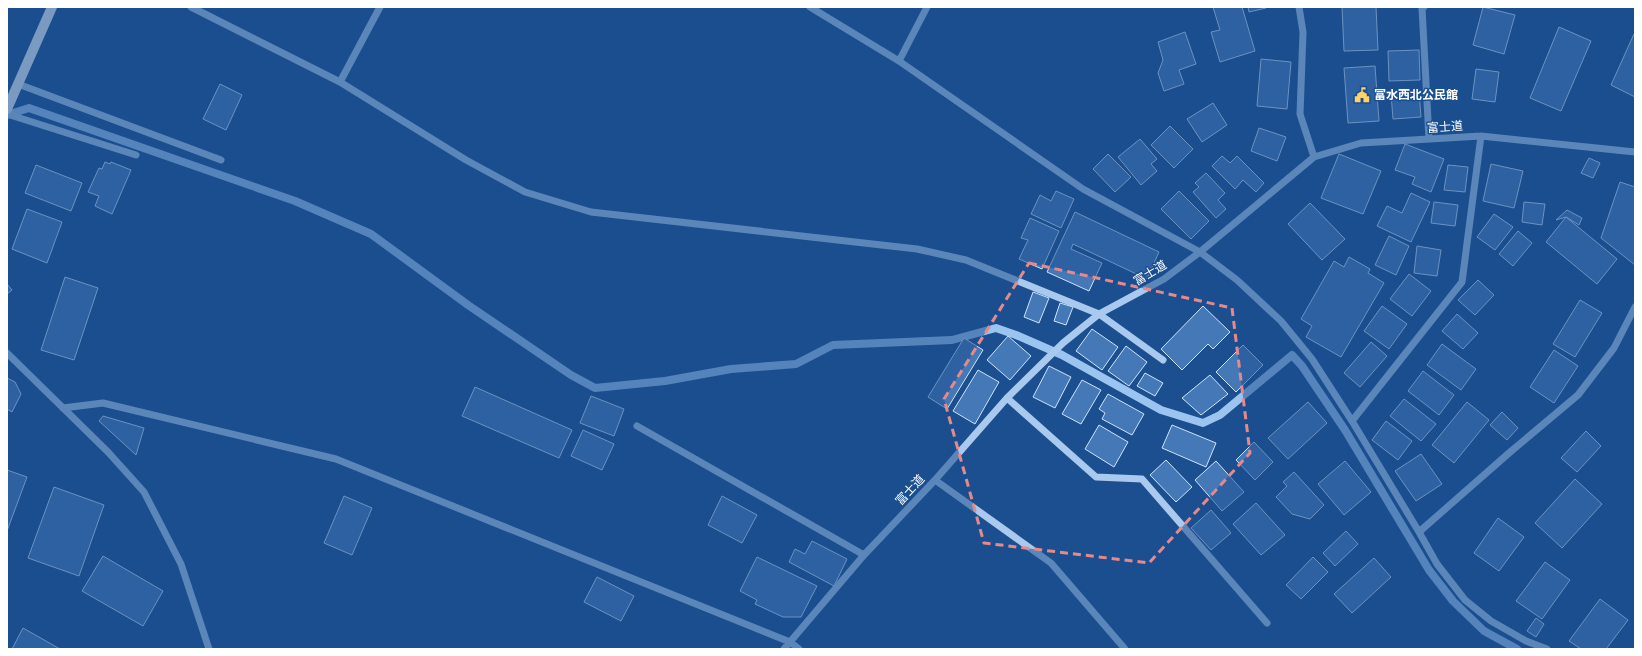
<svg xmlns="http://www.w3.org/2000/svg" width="1642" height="656" viewBox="0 0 1642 656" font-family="'Varela Round','Noto Sans JP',sans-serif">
<rect width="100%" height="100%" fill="#1b4f8f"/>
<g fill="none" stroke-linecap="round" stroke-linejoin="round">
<!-- stream -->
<path stroke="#9cc4f0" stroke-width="8" d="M7,115L29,108L295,201L371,234L468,305L571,375L595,388L665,381L731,369L796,364L833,345L952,340L996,328L1016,335L1062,355L1161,410L1203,423L1220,415L1292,355L1302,366L1345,430L1429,570L1453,601L1484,631L1517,649"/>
</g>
<!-- building -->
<path fill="#4478b7" stroke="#cfe3fa" d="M1213,7H1242L1255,51L1220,62L1211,32L1220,30Z
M1248,7H1266V8L1249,12Z
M1342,7H1376L1378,50L1344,51Z
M1483,7L1515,15L1504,54L1473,45Z
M1559,27L1591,41L1561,111L1530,98Z
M1185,32L1196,64L1179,70L1184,84L1164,91L1158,73L1163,60L1158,42Z
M1634,34H1635V97L1611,85Z
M1419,50L1420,80L1389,81L1388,51Z
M1261,59L1291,62L1287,109L1257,106Z
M1375,66L1379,121L1348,123L1344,68Z
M1476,69L1499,72L1495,102L1472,99Z
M220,84L242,95L226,130L203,119Z
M1419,92L1421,117L1393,119L1391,94Z
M1213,103L1227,125L1202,142L1187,119Z
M1170,126L1193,149L1174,168L1151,145Z
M1259,128L1286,137L1277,161L1251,151Z
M1140,139L1157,159L1151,164L1157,171L1141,185L1118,157Z
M1405,144L1444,159L1431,192L1412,184L1415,177L1395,170Z
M1108,154L1131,177L1115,192L1093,169Z
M1339,154L1381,171L1363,214L1321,198Z
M1222,156L1230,163L1237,156L1264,183L1256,192L1243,180L1235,189L1212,166Z
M1589,158L1600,163L1593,178L1581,173Z
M105,162L110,164L111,162L131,170L112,214L95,206L99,196L88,192L99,168L102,169Z
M1491,164L1523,171L1514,208L1483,201Z
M36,165L82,183L71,211L25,193Z
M1448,165L1468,167L1465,192L1444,190Z
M1206,173L1225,193L1218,200L1226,209L1216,218L1193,192L1199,187L1195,183Z
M1620,182L1635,187V265L1601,238Z
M1056,191L1074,199L1061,228L1031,214L1040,195L1051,201Z
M1179,191L1209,221L1191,239L1161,209Z
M1411,193L1430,202L1411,242L1377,226L1387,206L1402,213Z
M1434,202L1458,205L1455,226L1431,223Z
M1524,202L1545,204L1542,225L1522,222Z
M1310,203L1345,239L1322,260L1288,224Z
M27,209L62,222L47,263L12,249Z
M1567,210L1582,218L1579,225L1566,217L1556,220Z
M1075,212L1159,252L1147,279L1073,244L1071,249L1102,263L1089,291L1047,272Z
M1494,214L1513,227L1495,250L1477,237Z
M1566,217L1617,259L1597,284L1546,242Z
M1030,218L1059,231L1042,269L1019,259L1028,240L1021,238Z
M1518,231L1532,243L1513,266L1499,254Z
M1389,236L1409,246L1396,275L1375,265Z
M1417,246L1441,250L1437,276L1414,273Z
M1349,257L1370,269L1368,273L1384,283L1341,357L1306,337L1312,326L1301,319L1334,261L1344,267Z
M1409,274L1431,291L1412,316L1390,299Z
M65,277L98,288L74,360L41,350Z
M1478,280L1494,295L1475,315L1458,300Z
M7,284L12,290L7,294Z
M1033,292L1049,298L1039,323L1024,317Z
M1580,300L1602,313L1575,357L1553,344Z
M1060,303L1073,307L1066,325L1054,321Z
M1203,306L1230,332L1213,349L1208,344L1182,370L1161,349Z
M1382,306L1407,324L1389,349L1364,331Z
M1457,314L1478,333L1463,349L1442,331Z
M1092,329L1118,347L1102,370L1076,351Z
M1008,336L1031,356L1010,380L987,360Z
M964,338L983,350L947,409L928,397Z
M1371,342L1387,356L1360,387L1344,373Z
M1442,344L1476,369L1461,390L1427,365Z
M1243,345L1263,365L1236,392L1216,372Z
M1126,346L1147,362L1129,386L1108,371Z
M1554,350L1578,366L1554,403L1530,387Z
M1049,366L1071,377L1055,408L1033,397Z
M978,370L999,382L975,424L953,411Z
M1423,371L1454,395L1439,415L1408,391Z
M1145,373L1163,383L1155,396L1137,386Z
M1210,375L1228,394L1201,415L1182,398Z
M7,378L15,382L21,394L12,412L7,409Z
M1082,380L1101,390L1081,424L1062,414Z
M475,387L572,430L559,458L462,416Z
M1108,394L1144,414L1132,435L1102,419L1105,413L1099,409Z
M591,396L624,409L614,436L580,423Z
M1404,399L1436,424L1421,441L1390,416Z
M1308,402L1327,423L1288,459L1268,438Z
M1467,402L1489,420L1454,463L1432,445Z
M1502,412L1518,428L1507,440L1490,425Z
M103,416L144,428L136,455L99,421Z
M1386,421L1412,441L1398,460L1372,440Z
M1099,425L1128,442L1114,467L1085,449Z
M1172,425L1216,443L1206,467L1162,448Z
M583,430L614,444L602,470L571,456Z
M1586,431L1601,446L1577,472L1561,458Z
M1254,442L1273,462L1255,480L1236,460Z
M1421,454L1442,484L1416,501L1395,471Z
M1166,460L1192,487L1176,502L1150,475Z
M1216,461L1244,492L1222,511L1195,480Z
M1345,461L1371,492L1344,515L1318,484Z
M7,470L27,477L7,531Z
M1294,472L1324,505L1310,519L1292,514L1276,497L1287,486L1283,482Z
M1575,479L1602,504L1562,548L1535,523Z
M54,487L104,505L79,576L28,558Z
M344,496L372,508L352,555L324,543Z
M722,496L757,515L742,543L708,525Z
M1256,503L1285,535L1261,555L1233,524Z
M1211,510L1231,533L1211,550L1191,528Z
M1498,518L1524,537L1499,571L1474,553Z
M1346,531L1358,544L1335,566L1323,553Z
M812,541L847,559L834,586L789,562L795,549L805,554Z
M103,556L163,591L143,626L82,591Z
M757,557L817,586L801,617H783L755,604L757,600L740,591Z
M1313,557L1328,572L1301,599L1286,585Z
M1374,558L1391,577L1352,613L1334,594Z
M1545,562L1570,580L1542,619L1516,601Z
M597,577L634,596L621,621L584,602Z
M1600,599L1628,620L1606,649H1581L1569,641Z
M1536,618L1544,624L1536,637L1527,631Z
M23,628L60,649H12Z"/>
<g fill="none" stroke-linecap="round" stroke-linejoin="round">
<!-- minor -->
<path stroke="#a9c9ee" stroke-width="7" d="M191,7L340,82L466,160L525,192L591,212L917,249L966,260L1099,314L1163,360
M810,7L899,61L1083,189L1200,252L1237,280L1281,321L1312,359L1352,421L1419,532L1437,564L1465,600L1491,621L1526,641L1547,649
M1299,7L1303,32L1300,114L1314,157
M1424,7L1422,8L1429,139
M899,61L927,7
M340,82L380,7
M18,84L221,160
M7,114L136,155
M7,353L108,452L144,492L181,564L209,649
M1007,398L1096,477L1142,479L1267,623
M63,408L103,403L336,459L790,642L799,649
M1352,421L1462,282L1481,136
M637,426L864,555
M935,480L1051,563L1125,649
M1419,532L1509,453L1578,395L1614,348L1635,307
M784,649L864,555L935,480L1007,398L1063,343L1099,314L1164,279L1200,252L1314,157L1361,143L1481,136L1635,152"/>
<!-- major -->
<path stroke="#f0f6ff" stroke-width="10" d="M7,109L52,7"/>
</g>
<!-- marked area -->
<path d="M0 0H1642V656H0ZM1029,263L1232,308L1250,453L1149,563L984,543L944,399Z" fill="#1b4f8f" fill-opacity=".55" fill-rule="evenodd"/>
<path fill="none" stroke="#e88989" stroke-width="3" stroke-dasharray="8 5" stroke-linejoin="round" d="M1029,263L1232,308L1250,453L1149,563L984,543L944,399Z"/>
<!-- icons -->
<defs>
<g id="civic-bare" transform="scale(1.2)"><path d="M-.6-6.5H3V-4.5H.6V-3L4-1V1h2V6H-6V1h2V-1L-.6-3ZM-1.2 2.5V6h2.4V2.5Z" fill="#ffd166" stroke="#1b4f8f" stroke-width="2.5" paint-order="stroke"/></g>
</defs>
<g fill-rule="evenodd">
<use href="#civic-bare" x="1362" y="95"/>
</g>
<g text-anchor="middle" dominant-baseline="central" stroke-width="3" stroke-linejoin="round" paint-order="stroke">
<!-- poi labels -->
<g font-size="12" font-weight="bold" fill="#fff" stroke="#1b4f8f" text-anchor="start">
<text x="1374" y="95">富水西北公民館</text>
</g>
<!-- street labels -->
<g font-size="12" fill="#fff" stroke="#1b4f8f">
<text transform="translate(1445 127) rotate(-4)">富士道</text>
<text transform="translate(1150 273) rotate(-31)">富士道</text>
<text transform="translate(910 490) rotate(-47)">富士道</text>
</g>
</g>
<!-- border -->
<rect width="1642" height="656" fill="none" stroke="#ffffff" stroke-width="16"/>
</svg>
